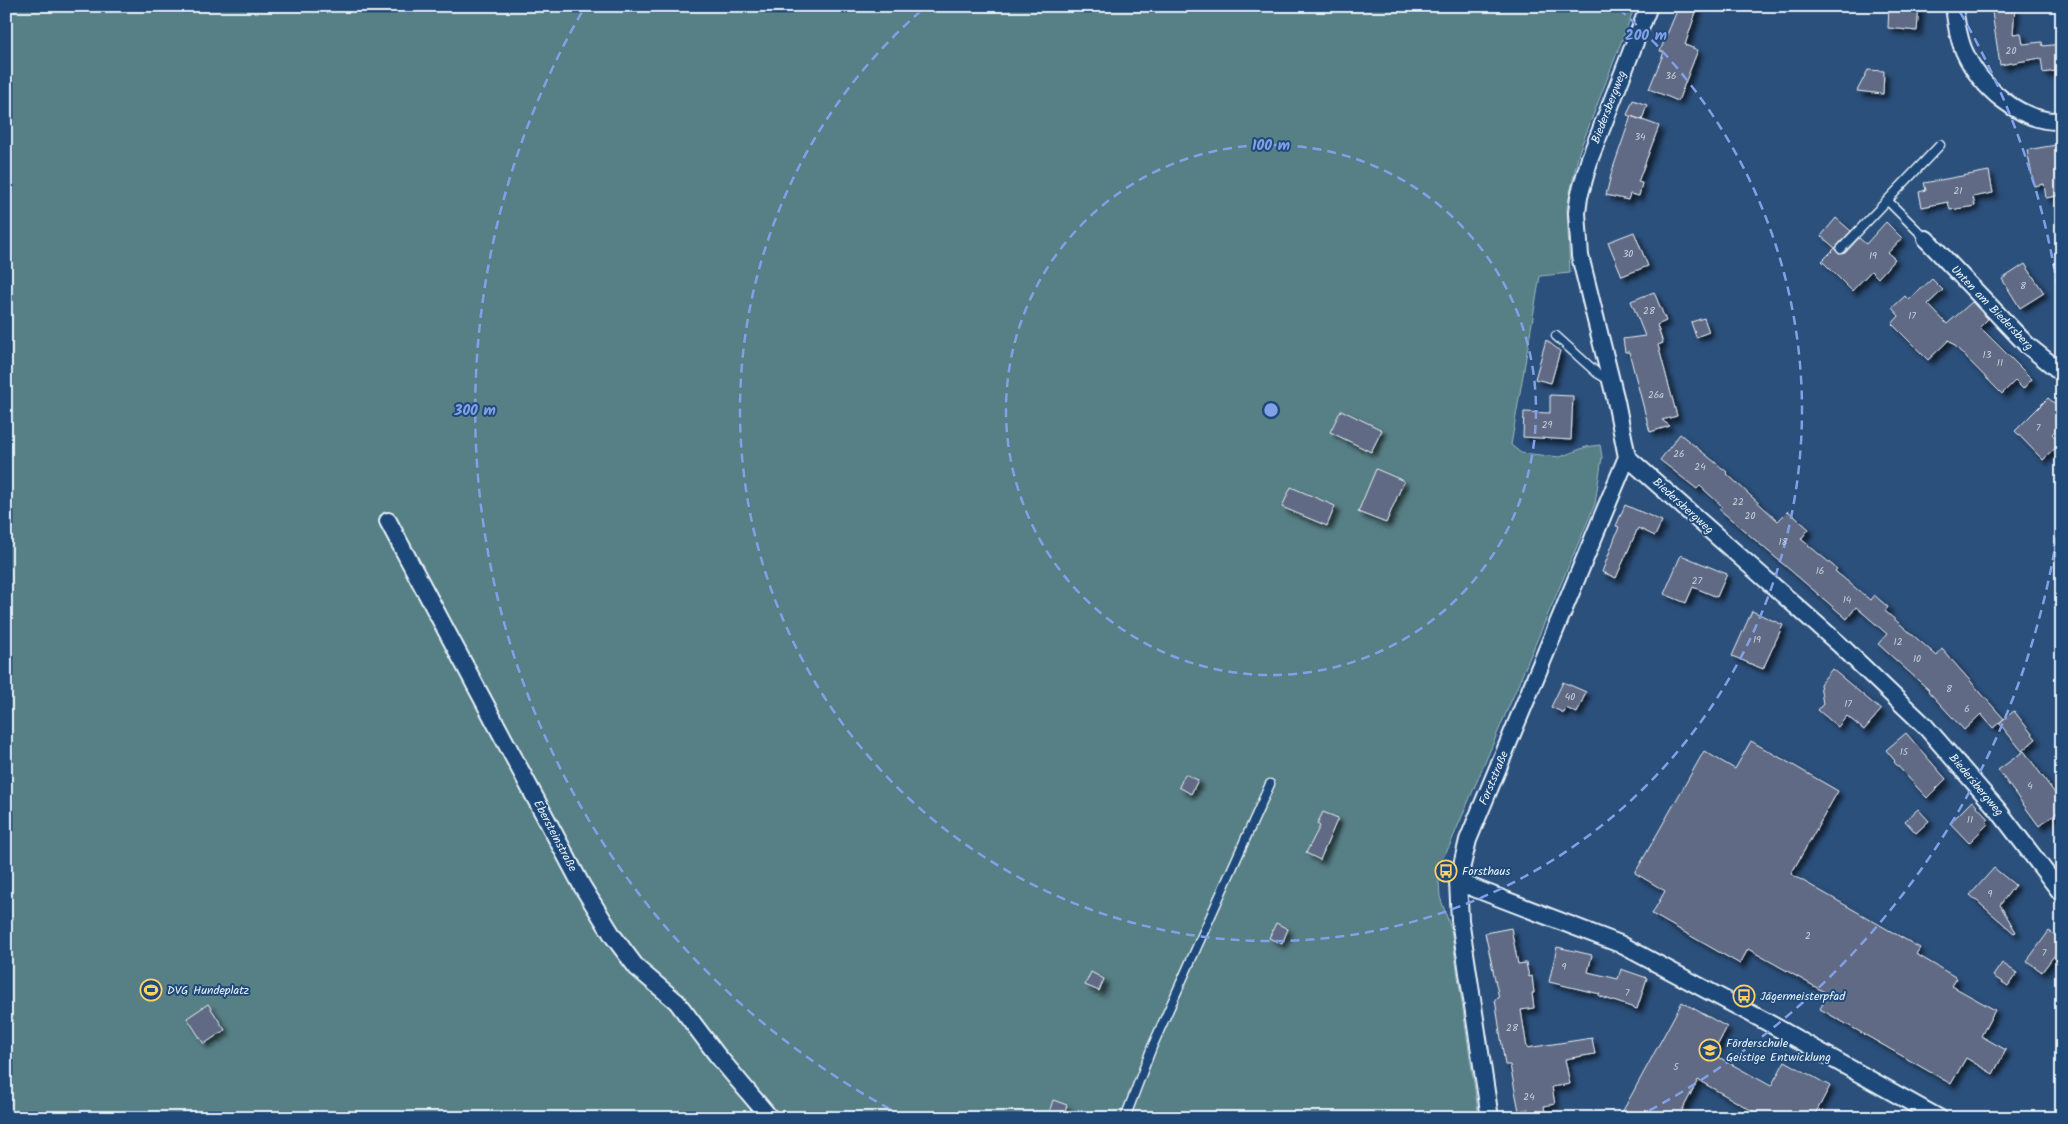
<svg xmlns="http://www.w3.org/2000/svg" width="2068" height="1124" viewBox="0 0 2068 1124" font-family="Kalam,sans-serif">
<defs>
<filter id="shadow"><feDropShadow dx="4.5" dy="4.5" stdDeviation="2.5" flood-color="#0009"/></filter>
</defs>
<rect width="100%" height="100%" fill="#2c507c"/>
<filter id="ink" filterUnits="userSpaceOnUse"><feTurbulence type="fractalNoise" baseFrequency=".02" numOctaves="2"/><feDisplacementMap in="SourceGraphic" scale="10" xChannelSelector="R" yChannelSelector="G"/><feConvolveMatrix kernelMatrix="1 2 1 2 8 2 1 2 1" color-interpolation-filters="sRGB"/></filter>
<g filter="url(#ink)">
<!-- green -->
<path fill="#578086" stroke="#a0b8bf" d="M6,6H1635L1579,152L1567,208L1570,273L1540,276L1511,445L1521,453L1560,457L1586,447L1600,445L1602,457L1595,504L1449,847L1438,866L1440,897L1451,929L1479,1118H6Z"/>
<!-- building -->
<path fill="#616a84" stroke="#e8f1f8" filter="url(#shadow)" d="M1679,6H1698L1685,45L1698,50L1678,101L1649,89L1664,52L1660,51Z
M1889,6H1919L1917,31L1888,28Z
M1991,6H2015L2013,34L2021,33L2023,44L2042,42L2043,46L2062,44V70L2043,73L2041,58L2000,65Z
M1868,70L1884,71L1883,94L1857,91Z
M1633,100L1647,105L1642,120L1627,115Z
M1631,116L1659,126L1638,182L1642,183L1639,196L1630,194L1628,200L1606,195L1612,171Z
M2062,144V195L2046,198L2044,184L2034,186L2027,150Z
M1989,171L1993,193L1973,197L1975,206L1950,210L1948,202L1922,207L1919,192L1926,190L1924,183Z
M1836,218L1851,231L1836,247V251L1839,254L1845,253L1859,238L1866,244L1886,222L1902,238L1888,253L1895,259L1878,278L1871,271L1852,291L1822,261L1835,248L1821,236Z
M1634,232L1648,266L1622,276L1608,242Z
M2025,264L2044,293L2020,308L2002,279Z
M1932,279L1943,290L1928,304L1947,324L1972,302L1988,319L1980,327L2032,379L2023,389L2015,381L2002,394L1949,340L1928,360L1892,324L1899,316L1892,308L1905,296L1909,300Z
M1654,292L1666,321L1657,325L1663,343L1658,345L1677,416L1662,420L1670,426L1650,432L1629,352H1625L1623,339L1645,336L1631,301Z
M1704,318L1709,332L1696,337L1691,322Z
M1546,340L1560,351L1551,383L1535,379Z
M1550,395L1573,396L1571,440L1523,437L1524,412L1550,413Z
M2048,398L2054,403L2062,404V424L2052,434L2061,443L2043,460L2015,431Z
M1341,410L1382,430L1371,452L1330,432Z
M1680,434L1727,472L1726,473L1778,521L1788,511L1809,529L1801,539L1837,569L1835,571L1870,600L1874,595L1888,607L1885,611L1937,656L1942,649L2004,719L1993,728L1981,714L1964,730L1928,691L1929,690L1878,644L1887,634L1856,607L1847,619L1733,521L1719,509L1722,506L1700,486L1697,489L1660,460Z
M1376,469L1404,481L1386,523L1358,512Z
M1291,487L1335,506L1327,526L1282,507Z
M1625,505L1662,521L1655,536L1638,528L1616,578L1602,572L1619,527L1616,526Z
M1681,555L1727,574L1717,597L1693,587L1686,603L1664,594Z
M1752,611L1783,625L1763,669L1732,656Z
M1832,669L1881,710L1864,730L1847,716L1838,727L1818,710L1823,704L1820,684Z
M1563,682L1586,692L1577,713L1566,708L1564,713L1551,707Z
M2014,711L2036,739L2022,751L1999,723Z
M1906,733L1946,779L1927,798L1894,762L1895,761L1886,750Z
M1751,741L1838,791L1791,874L1920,948L1916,954L1957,978L1952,986L1995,1010L1981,1036L2006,1050L1993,1074L1966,1058L1951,1084L1820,1009L1828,994L1748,949L1740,964L1652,914L1665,891L1635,873L1704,751L1735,769Z
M2024,751L2062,803V809L2039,826L1998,770Z
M1185,774L1198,780L1191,794L1179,787Z
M1972,801L1989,819L1986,822L1988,824L1969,843L1950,823Z
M1918,809L1929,821L1916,833L1905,821Z
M1323,812L1338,818L1320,860L1306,853L1320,826L1317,824Z
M1994,868L2015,885L2000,905L2016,932L2014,933L1970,895Z
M1276,923L1288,929L1282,944L1269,938Z
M1511,928L1518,964L1526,963L1529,977L1532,976L1534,993H1532L1534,1008L1521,1010L1527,1048L1592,1038L1595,1054L1565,1059L1570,1084L1552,1087L1555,1104L1544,1106L1546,1118H1529L1528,1109L1519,1111L1510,1065H1505L1495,999L1499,998L1485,933Z
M2049,931L2062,940V945L2042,972L2027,961Z
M1557,947L1592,955L1588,972L1618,979L1621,969L1647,978L1637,1009L1599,996L1600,994L1549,982Z
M2002,963L2017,973L2008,986L1993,976Z
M1091,972L1104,979L1099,991L1085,985Z
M1682,1002L1727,1027L1713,1054L1771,1086L1785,1061L1830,1086L1813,1118H1753L1756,1113L1698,1080L1678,1118H1619Z
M208,1004L225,1030L204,1044L187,1018Z
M1053,1100L1067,1105L1063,1118L1049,1113Z"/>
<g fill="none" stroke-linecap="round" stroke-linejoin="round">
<!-- lane casing -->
<g stroke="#e8f1f8" stroke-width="11">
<path id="lane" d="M1888,201L1926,239
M1841,249L1940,145
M1556,336L1597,373L1609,380
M1125,1118L1152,1047L1270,784"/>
</g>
<!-- street casing -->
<g stroke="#e8f1f8" stroke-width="20">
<path id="street" d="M1649,6L1590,158L1579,197L1577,213L1580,256L1616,401L1627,457L1839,644L1925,726L1998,810L2062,894
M1954,6C1956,22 1958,37 1964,51C1980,87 2020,123 2062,121
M1926,239L2027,345L2062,373
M388,521L582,886L613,936L637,968L677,1002L717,1055L770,1118
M1458,882L1620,944L1765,1021L1939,1118
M1490,1118L1460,920L1458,882L1468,840L1627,457"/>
</g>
<!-- lane -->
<use href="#lane" stroke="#1f4a7a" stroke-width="8"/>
<!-- street -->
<use href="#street" stroke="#1f4a7a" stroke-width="16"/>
</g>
</g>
<!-- distance rings -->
<g fill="none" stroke="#82a0e8" stroke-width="2.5" stroke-dasharray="9 6">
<circle cx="1271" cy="410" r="265"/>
<path d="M1619 9A531 531 0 1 1 923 9"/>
<path d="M2061 507A796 796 0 0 1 1639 1116M903 1116A796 796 0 0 1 582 12M1960 12A796 796 0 0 1 2061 313"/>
</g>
<!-- icons -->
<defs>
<g id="bus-ring" transform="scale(1.125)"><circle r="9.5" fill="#1f4a7a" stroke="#ffd166" stroke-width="1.5"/><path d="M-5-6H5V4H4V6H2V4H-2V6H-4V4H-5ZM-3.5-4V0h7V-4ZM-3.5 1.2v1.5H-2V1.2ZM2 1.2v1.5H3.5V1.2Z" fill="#ffd166"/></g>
<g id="stadium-ring" transform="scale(1.125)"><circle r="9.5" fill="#1f4a7a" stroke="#ffd166" stroke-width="1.5"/><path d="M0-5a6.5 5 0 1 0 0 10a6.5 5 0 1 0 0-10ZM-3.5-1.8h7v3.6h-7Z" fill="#ffd166"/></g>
<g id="school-ring" transform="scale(1.125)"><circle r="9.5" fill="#1f4a7a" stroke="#ffd166" stroke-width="1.5"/><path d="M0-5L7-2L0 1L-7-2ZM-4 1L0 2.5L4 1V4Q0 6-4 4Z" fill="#ffd166"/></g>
</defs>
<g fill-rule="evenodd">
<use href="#bus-ring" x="1446" y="871"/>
<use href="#stadium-ring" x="151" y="990"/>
<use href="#bus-ring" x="1744" y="996"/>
<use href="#school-ring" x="1710" y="1050"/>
</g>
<g text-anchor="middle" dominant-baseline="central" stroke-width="4" stroke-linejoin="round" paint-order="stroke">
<!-- number labels -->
<g font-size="10" fill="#c6cfdb">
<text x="2011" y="51">20</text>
<text x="1671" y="76">36</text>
<text x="1640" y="137">34</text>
<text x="1958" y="191">21</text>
<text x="1628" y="254">30</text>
<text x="1873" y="256">19</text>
<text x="2023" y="286">8</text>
<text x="1649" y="311">28</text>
<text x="1912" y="316">17</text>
<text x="1987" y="355">13</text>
<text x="2000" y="363">11</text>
<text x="1656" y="395">26a</text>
<text x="1547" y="425">29</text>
<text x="2038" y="428">7</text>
<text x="1679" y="454">26</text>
<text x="1700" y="467">24</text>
<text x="1738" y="502">22</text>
<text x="1750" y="516">20</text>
<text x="1783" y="542">18</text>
<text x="1820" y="571">16</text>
<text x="1697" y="581">27</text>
<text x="1847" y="600">14</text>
<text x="1757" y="640">19</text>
<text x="1898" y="642">12</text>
<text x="1917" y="659">10</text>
<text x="1949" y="689">8</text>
<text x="1570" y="697">40</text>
<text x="1848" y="704">17</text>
<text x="1967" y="709">6</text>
<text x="1904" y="752">15</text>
<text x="2030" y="786">4</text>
<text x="1970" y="820">11</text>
<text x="1990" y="894">9</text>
<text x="1808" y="936">2</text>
<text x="2044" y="953">7</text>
<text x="1564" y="967">9</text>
<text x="1627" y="993">7</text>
<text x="1512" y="1028">28</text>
<text x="1676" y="1067">5</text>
<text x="1529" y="1097">24</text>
</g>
<!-- street labels -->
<g font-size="12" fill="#e8f1f8" stroke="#1f4a7a">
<text transform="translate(1609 107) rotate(-69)">Biedersbergweg</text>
<text transform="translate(1992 308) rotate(46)">Unten am Biedersberg</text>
<text transform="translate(1683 506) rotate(42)">Biedersbergweg</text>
<text transform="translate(1494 778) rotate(-67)">Forststraße</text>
<text transform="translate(1976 785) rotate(50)">Biedersbergweg</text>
<text transform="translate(555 836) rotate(62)">Ebersteinstraße</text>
</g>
<!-- poi labels -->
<g font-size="12" fill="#e8f1f8" stroke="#1f4a7a" text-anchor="start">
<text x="1462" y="871">Forsthaus</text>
<text x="167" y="990">DVG Hundeplatz</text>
<text x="1760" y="996">Jägermeisterpfad</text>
<text x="1726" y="1043">Förderschule<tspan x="1726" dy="14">Geistige Entwicklung</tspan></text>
</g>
</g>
<circle cx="1271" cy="410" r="8" fill="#82a0e8" stroke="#1f4a7a" stroke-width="2.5"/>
<g font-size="15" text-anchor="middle" font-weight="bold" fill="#82a0e8" stroke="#1f4a7a" stroke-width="4" stroke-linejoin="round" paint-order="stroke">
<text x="1646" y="40">200 m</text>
<text x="1271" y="150">100 m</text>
<text x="475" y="415">300 m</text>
</g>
<!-- margin -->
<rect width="2068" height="1124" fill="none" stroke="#1f4a7a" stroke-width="25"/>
<rect x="12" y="12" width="2043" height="1099" fill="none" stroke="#e8f1f8" stroke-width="2" filter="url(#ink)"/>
</svg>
